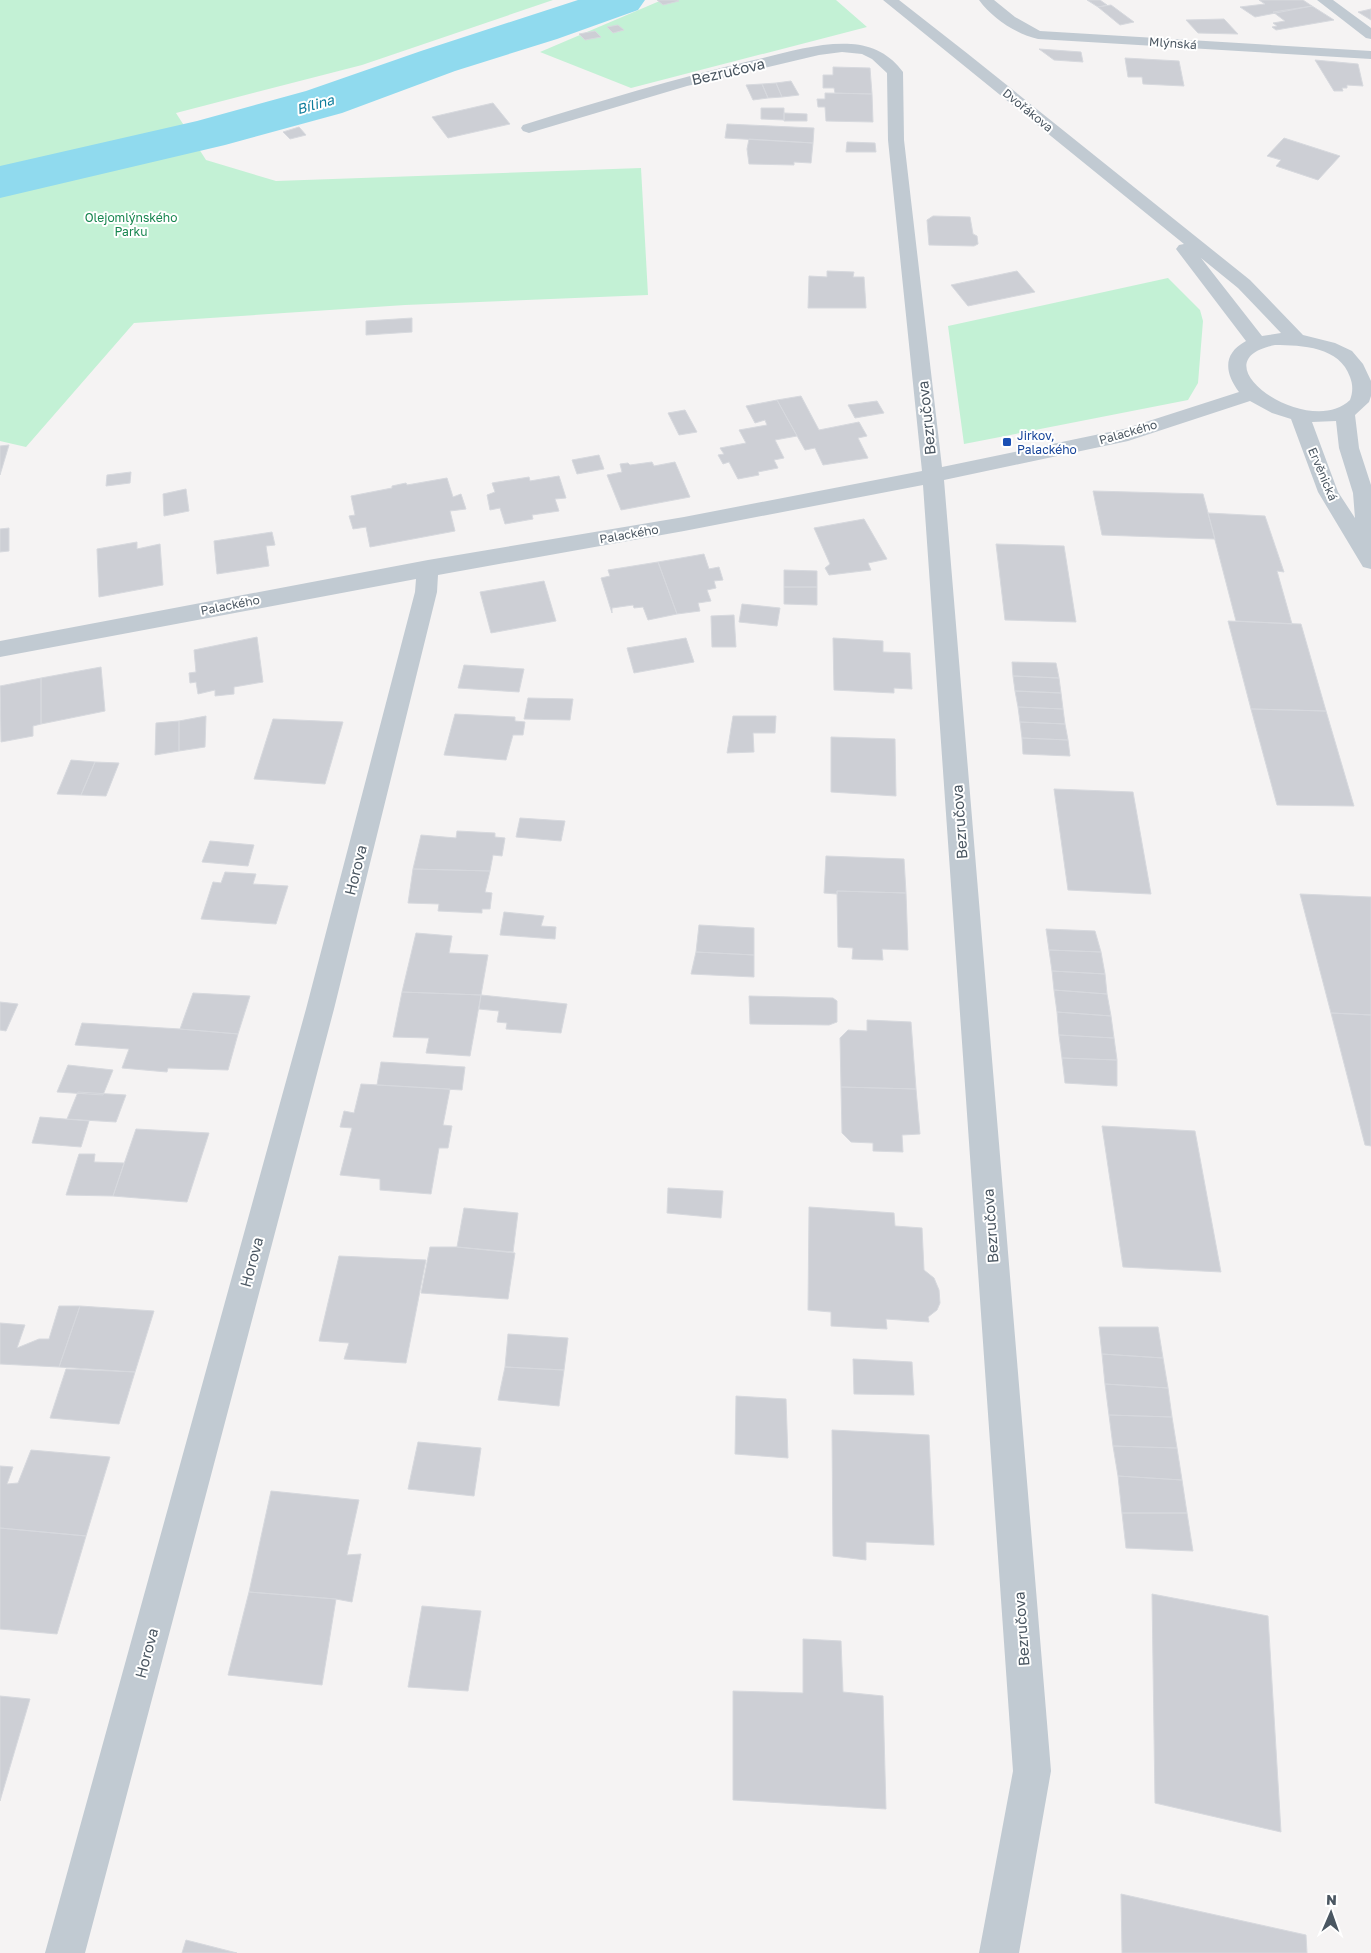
<svg xmlns="http://www.w3.org/2000/svg" width="1371" height="1953" viewBox="0 0 1371 1953" font-family="'Golos Text',sans-serif">
<rect width="100%" height="100%" fill="#f5f3f3"/>
<!-- green -->
<path fill="#c3f1d5" d="M0,0H553L362,65L176,113L206,160L276,181L641,168L648,295L405,305L134,323L26,447L0,441Z
M662,0H836L867,27L631,88L540,52Z
M1168,278L1200,310L1203,321L1198,383L1188,400L964,444L948,326Z"/>
<g fill="none" stroke-linecap="round" stroke-linejoin="round">
<!-- river -->
<path fill="#90daee" fill-rule="evenodd" d="M578,0H645L638,10L557,39L455,71L342,113L225,145L0,198V166L197,121L306,91L421,51Z"/>
</g>
<!-- building -->
<path fill="#cdcfd5" stroke="#d7d9de" d="M657,0H677L679,1L663,5Z
M1087,0H1100L1107,5L1098,7Z
M1259,0H1303L1312,6L1255,17L1240,7L1265,4Z
M1111,5L1134,22L1120,25L1098,7Z
M1312,6L1334,20L1276,30L1272,27L1277,26L1273,23L1285,21L1273,12Z
M1371,9V20L1358,12Z
M1224,19L1238,34L1198,33L1186,20Z
M618,25L624,30L613,33L607,27Z
M595,31L601,37L585,40L579,34Z
M1039,49L1081,52L1083,62L1054,60Z
M1125,58L1179,61L1184,86L1143,84L1142,77H1128Z
M1315,60L1358,64L1363,86L1347,85V88H1342L1343,91H1334Z
M833,67L870,68L872,94L835,93L834,88H823V75H833Z
M791,81L799,95L782,97L776,83Z
M776,83L782,97L768,98L762,84Z
M762,84L768,98L753,100L746,85Z
M825,93L872,94L873,122L826,121L825,107H818L817,99H825Z
M493,103L510,124L448,138L432,117Z
M761,108H784V120L761,119Z
M784,113L807,114V121H784Z
M727,124L814,128L813,143L725,138Z
M299,127L306,135L290,139L283,132Z
M1284,138L1340,156L1318,180L1276,166L1281,160L1267,156Z
M749,139L813,143L811,163L794,162V165L749,164L747,149Z
M847,142L875,143L876,152H846Z
M933,216L970,217L973,234L977,236L978,244L974,246L929,245L927,220Z
M827,271L854,272L853,277H864L866,308H808L809,276L827,277Z
M1017,271L1035,292L968,306L951,285Z
M412,318V332L366,335V321Z
M801,396L819,430L859,422L867,436L858,438L868,458L823,465L815,448L805,450L777,400Z
M777,400L797,436L775,440L784,458L774,460L778,468L758,472L759,475L738,479L729,462L723,464L718,455L724,454L720,448L746,443L739,430L767,425L765,420L755,423L746,406Z
M877,401L884,413L855,418L848,405Z
M685,410L697,432L679,435L668,413Z
M9,445L0,475V446Z
M599,455L604,469L577,474L572,460Z
M652,462L654,466L675,462L690,497L621,510L607,475L622,472L620,464L628,463L630,465Z
M131,472L130,483L106,486L107,475Z
M559,476L566,498L555,499L559,511L532,515L533,519L505,524L500,508L490,510L487,495L495,492L492,483L529,477L530,481Z
M447,478L453,497L461,494L466,509L450,511L455,531L370,547L366,527L353,529L349,516L355,515L351,496L392,488V486L406,483L407,485Z
M186,489L189,511L164,516L163,494Z
M1093,491L1203,494L1215,539L1102,535Z
M1208,513L1265,516L1284,572L1277,571L1292,624L1236,621Z
M864,519L887,559L868,563L871,570L829,575L825,568L830,564L814,528Z
M9,528V551L0,552V529Z
M272,532L275,545L266,546L269,566L217,574L214,541Z
M137,542V549L160,544L163,585L99,597L97,549Z
M996,544L1064,546L1076,622L1005,620Z
M704,554L709,569L719,567L723,580L714,581L716,588L707,590L711,601L698,603L700,611L677,614L658,562Z
M658,562L677,614L648,620L643,607L634,608L633,605L612,608V613L601,578L610,576L608,570Z
M784,570L817,571V587H784Z
M544,581L556,621L491,633L480,592Z
M784,587H817V605L784,604Z
M742,604L780,608L777,626L739,622Z
M734,615L736,647H712L711,616Z
M1228,621L1301,624L1326,711L1251,709Z
M257,637L263,682L234,687V694L215,696V690L198,694L196,682L190,683L189,673L196,672L194,650Z
M686,638L694,662L634,673L627,648Z
M833,638L883,641V652L910,653L912,689L894,688V693L834,690Z
M1012,662L1056,663L1059,678L1013,676Z
M464,665L524,669L519,692L458,688Z
M101,667L105,711L41,724V678Z
M1013,676L1059,678L1061,693L1015,691Z
M41,678V724L33,726V736L1,742L0,686Z
M1015,691L1061,693L1063,709L1018,707Z
M528,698L573,699L570,720L524,719Z
M1018,707L1063,709L1065,724L1020,722Z
M1251,709L1326,711L1354,806L1277,805Z
M455,714L515,717V721L525,722L523,735H513L506,760L444,755Z
M206,716L205,747L179,751V721Z
M733,716H776L775,733H753L754,752L727,753Z
M273,719L343,722L325,784L254,779Z
M179,721V751L155,755L156,723Z
M1020,722L1065,724L1068,740L1022,738Z
M831,737L895,739L896,796L831,792Z
M1022,738L1068,740L1070,756L1023,754Z
M71,760L95,762L81,795L57,794Z
M95,762L119,763L106,796L81,795Z
M1054,789L1133,792L1151,894L1068,890Z
M520,818L565,821L561,841L516,837Z
M457,831L495,833V837L505,838L502,856L493,855L490,871L413,869L421,835L456,838Z
M210,841L254,845L248,866L202,862Z
M826,856L904,859L906,893L837,891V894L824,893Z
M413,869L490,871L485,892L492,893L490,909H482V913L438,911L439,904L408,903Z
M225,872L256,874L253,884L288,886L276,924L201,919L213,882L221,883Z
M837,891L906,893L908,950L882,949L883,960L852,959L853,948L838,947Z
M1300,894L1371,897V1015L1331,1013Z
M504,912L544,916L541,926L556,927L555,939L500,935Z
M699,925L754,928V955L696,952Z
M1046,929L1095,931L1101,952L1049,950Z
M416,933L452,936L449,953L488,955L481,995L402,992Z
M1049,950L1101,952L1105,974L1052,971Z
M696,952L754,955V977L691,974Z
M1052,971L1105,974L1107,994L1054,990Z
M1054,990L1107,994L1111,1016L1057,1012Z
M402,992L481,995L470,1056L426,1053L429,1038L393,1037Z
M193,993L250,996L238,1034L180,1029Z
M481,995L567,1004L561,1033L506,1029L507,1023L497,1022L499,1011L479,1009Z
M749,996L833,998L837,1001V1022L829,1025L750,1024Z
M0,1002L18,1004L6,1031L0,1030Z
M1057,1012L1111,1016L1114,1038L1059,1035Z
M1331,1013L1371,1015V1146L1365,1145Z
M867,1020L911,1022L916,1089L841,1087L840,1038L848,1030L867,1031Z
M82,1023L180,1029L238,1034L228,1070L168,1068L167,1072L122,1068L129,1049L75,1045Z
M1059,1035L1114,1038L1117,1060L1062,1058Z
M1062,1058L1117,1060V1086L1065,1083Z
M381,1062L465,1067L462,1090L377,1085Z
M68,1065L113,1070L103,1095L57,1092Z
M361,1084L450,1089L443,1125L452,1126L448,1148H439L431,1194L380,1190V1179L340,1175L352,1128L340,1127L344,1111L354,1113Z
M841,1087L916,1089L920,1134L902,1135L903,1152L873,1151V1143L851,1142L842,1133Z
M78,1092L126,1095L116,1122L67,1119Z
M40,1117L89,1121L81,1147L32,1143Z
M1102,1126L1195,1131L1221,1272L1123,1267Z
M136,1129L209,1133L187,1202L113,1196Z
M79,1154H95L94,1162L124,1163L113,1196L66,1195Z
M668,1188L723,1191L721,1218L667,1213Z
M809,1207L894,1213L895,1226L922,1228L924,1270L934,1278L939,1290L940,1303L937,1310L928,1317L929,1322L886,1319L887,1329L831,1326V1312L808,1310Z
M464,1208L518,1213L513,1252L457,1247Z
M430,1247H457L515,1253L508,1299L421,1293Z
M339,1256L426,1260L406,1363L344,1359L349,1343L319,1341Z
M59,1306H80L59,1367L0,1364V1323L25,1325L17,1348L39,1339H49Z
M80,1306L154,1311L135,1372L59,1367Z
M1099,1327H1158L1163,1358L1102,1354Z
M508,1334L568,1338L564,1370L505,1367Z
M1102,1354L1163,1358L1168,1388L1105,1384Z
M853,1359L912,1362L914,1395L854,1394Z
M505,1367L564,1370L559,1406L498,1400Z
M66,1369L135,1372L119,1424L50,1418Z
M1105,1384L1168,1388L1172,1417L1109,1415Z
M736,1396L786,1399L788,1458L735,1454Z
M1109,1415L1172,1417L1177,1448L1113,1446Z
M832,1430L929,1435L934,1545L866,1542V1560L833,1556Z
M418,1442L481,1448L474,1496L408,1489Z
M1113,1446L1177,1448L1182,1480L1118,1476Z
M31,1450L110,1457L86,1536L0,1528V1466L13,1467L7,1484L18,1483Z
M1118,1476L1182,1480L1187,1513H1122Z
M271,1491L359,1500L347,1555L361,1554L352,1602L336,1599L249,1592Z
M1122,1513H1187L1193,1551L1126,1548Z
M0,1528L86,1536L57,1634L0,1629Z
M249,1592L336,1599L322,1685L228,1675Z
M1152,1594L1268,1616L1281,1832L1155,1803Z
M422,1606L481,1611L468,1691L408,1687Z
M803,1639L841,1641L843,1692L883,1696L886,1809L733,1800V1691L803,1693Z
M0,1696L30,1699L0,1801Z
M1121,1894L1306,1935L1307,1953H1122Z
M186,1940L237,1953H182Z"/>
<g fill="none" stroke-linecap="round" stroke-linejoin="round">
<!-- minor -->
<path fill="#c1cad2" fill-rule="evenodd" d="M883,0H899L968,54L1250,280L1303,335L1335,343L1352,351L1363,364L1371,381V396L1369,402L1355,415L1359,448L1371,485V569L1363,567L1318,492L1291,419L1272,413L1250,401L1128,441L944,480L1051,1771L1019,1953H979L1013,1771L923,485L684,531L438,575L437,592L334,1009L85,1953H45L306,1009L415,592L416,579L0,657V641L428,560L684,517L922,471L888,140L887,73L872,59L862,54L842,52L819,55L687,86L529,133L523,131L521,128L523,125C600,101 676,78 754,60C785,53 819,42 851,44C872,45 891,55 903,72L904,140L942,467L1124,429L1239,392C1225,373 1222,354 1246,341L1176,249L1179,245L1184,244ZM1201,258L1238,288L1281,333L1262,336ZM1275,345C1302,345 1340,347 1350,377C1353,385 1353,392 1350,400C1309,440 1193,361 1275,345ZM1336,421L1339,448L1353,493L1355,518L1338,492L1312,422Z
M979,0H994L1015,17L1040,31L1371,51V59L1038,39C1016,34 992,18 979,0Z
M1317,0H1333L1371,28V39L1366,38Z"/>
</g>
<!-- markers -->
<rect fill="#1a4fb4" stroke="#fff" stroke-width="2" x="1002" y="437" width="10" height="10" rx="2.5"/>
<g text-anchor="middle" dominant-baseline="central" stroke-width="4" stroke-linejoin="round" paint-order="stroke">
<!-- far-street labels -->
<g font-size="12" fill="#4a5661" stroke="#fff">
<text transform="translate(1173 43) rotate(4)">Mlýnská</text>
<text transform="translate(1028 110) rotate(39)">Dvořákova</text>
<text transform="translate(1128 432) rotate(-16)">Palackého</text>
<text transform="translate(1323 474) rotate(67)">Ervěnická</text>
<text transform="translate(629 534) rotate(-10)">Palackého</text>
<text transform="translate(230 605) rotate(-11)">Palackého</text>
</g>
<!-- far-park labels -->
<g font-size="12" fill="#17864f" stroke="#fff">
<text x="131" y="217">Olejomlýnského<tspan x="131" dy="14">Parku</tspan></text>
</g>
<!-- far-transit labels -->
<g font-size="12" fill="#164399" stroke="#fff" text-anchor="start">
<text x="1017" y="435">Jirkov,<tspan x="1017" dy="14">Palackého</tspan></text>
</g>
<!-- far-water labels -->
<g font-size="14" font-style="italic" fill="#0c7c9b" stroke="#fff">
<text transform="translate(315 104) rotate(-16)">Bílina</text>
</g>
<!-- street labels -->
<g font-size="15" fill="#4a5661" stroke="#fff">
<text transform="translate(728 71) rotate(-13)">Bezručova</text>
<text transform="translate(926 418) rotate(-96)">Bezručova</text>
<text transform="translate(959 822) rotate(-94)">Bezručova</text>
<text transform="translate(355 870) rotate(-76)">Horova</text>
<text transform="translate(990 1226) rotate(-94)">Bezručova</text>
<text transform="translate(251 1262) rotate(-75)">Horova</text>
<text transform="translate(1021 1629) rotate(-94)">Bezručova</text>
<text transform="translate(146 1653) rotate(-75)">Horova</text>
</g>
</g>
<!-- north arrow -->
<g transform="translate(1331 1913) rotate(2)" stroke="#ffffff" stroke-width="4" paint-order="stroke">
<path d="M0-4L9 19L0 12L-9 19Z" fill="#4a5661"/>
<text y="-8" font-size="14" font-weight="bold" text-anchor="middle" fill="#4a5661">N</text>
</g>
</svg>
